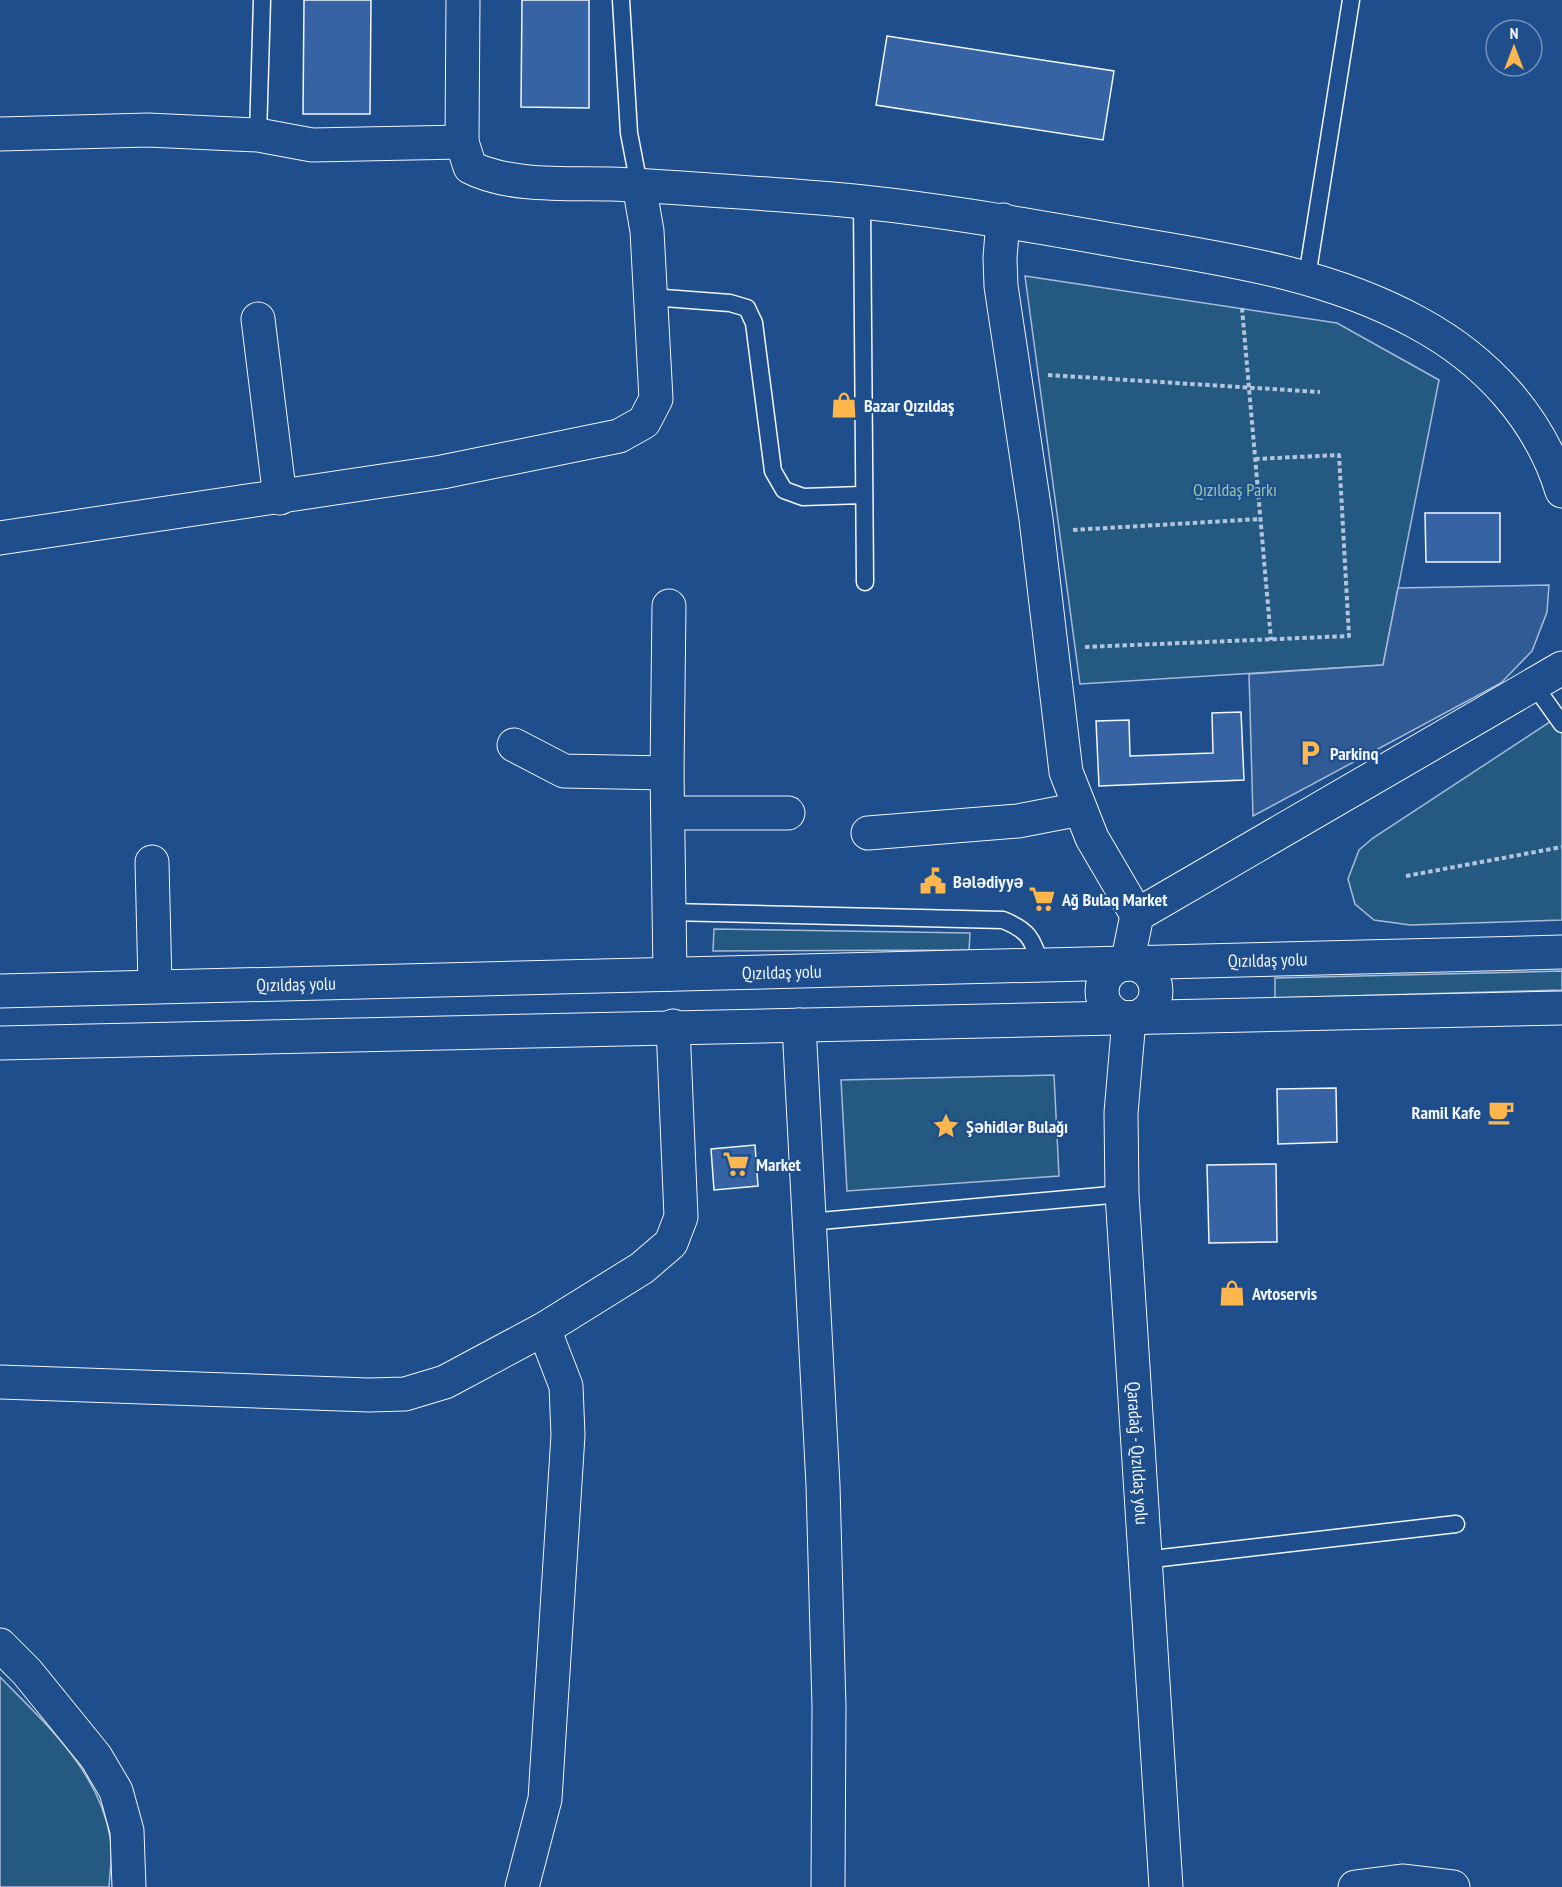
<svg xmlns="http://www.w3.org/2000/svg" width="1562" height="1887" viewBox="0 0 1562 1887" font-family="'PT Sans Narrow',sans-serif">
<rect width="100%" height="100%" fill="#1f4e8c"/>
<!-- green -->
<path fill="#245a82" stroke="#a8bbd7" stroke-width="1.5" d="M1025,276L1337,323L1439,380L1383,665L1080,684Z
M1562,714V920L1410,925L1374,920L1355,904L1348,879L1359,850L1373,838Z
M714,929L970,933L969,950L713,951Z
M1562,971V990L1275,998V978Z
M1054,1075L1059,1176L847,1191L841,1080Z
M0,1677C44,1722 99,1771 110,1837C113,1852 110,1871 109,1887H0Z"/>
<!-- parking -->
<path fill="#305b95" stroke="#a8bbd7" stroke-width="1.5" d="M1549,585L1547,612L1532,651L1501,683L1253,816L1249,674L1383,665L1398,588Z"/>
<!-- building -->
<path fill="#3563a3" stroke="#f2f6ff" stroke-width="1.5" d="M304,0H371L370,114H303Z
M522,0H589V108L521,107Z
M887,36L1114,71L1103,140L876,105Z
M1425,513H1500V562H1426Z
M1241,712L1244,780L1099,786L1096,721L1129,720L1130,756L1213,753L1212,713Z
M1336,1088L1337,1142L1278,1144L1277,1089Z
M755,1145L758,1186L714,1190L711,1149Z
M1276,1164L1277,1242L1209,1243L1207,1165Z"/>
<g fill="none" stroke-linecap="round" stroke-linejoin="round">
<!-- service casing -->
<g stroke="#f2f6ff" stroke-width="19">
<path id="service" d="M621,0L629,133L639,185
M258,135L262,0
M862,202L865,582
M1307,277L1351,0
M651,297L730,303L747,308L754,323L773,471L784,490L803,497L862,495
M1534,685L1562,724
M670,912L1003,920C1030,931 1032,939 1041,966
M809,1222L1122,1194
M1144,1560L1456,1524"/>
</g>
<!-- minor casing -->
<g stroke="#f2f6ff" stroke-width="35">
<g id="minor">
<path d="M463,0L462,142L470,167C507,187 569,183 611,184C639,185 667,187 695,189C751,193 807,196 863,202C955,212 1045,228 1136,244C1232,260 1331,275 1418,323C1486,360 1539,417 1562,491"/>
<path d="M0,134L148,130L258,135L312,145L462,142"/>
<path d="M1003,220L1000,258L1001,286L1036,519L1066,772L1092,838L1137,915"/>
<path d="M258,319L280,498"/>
<path d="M0,538L442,472L619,436L644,422L656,399L647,231L639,185"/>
<path d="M669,606L667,773L670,974"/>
<path d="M514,745L564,771L667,773"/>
<path d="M669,813H788"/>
<path d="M868,833L1018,821L1080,809"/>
<path d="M152,862L155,985"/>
<path d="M1127,964L1137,915L1562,668"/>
<path id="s1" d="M1129,1019L1121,1113L1122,1194L1166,1887"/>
<path d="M799,1025L823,1485L829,1707L828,1887"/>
<path d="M0,1382L369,1395L405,1394L445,1382L544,1329L642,1268L671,1243L681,1217L673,1026"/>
<path d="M0,1645L27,1672L96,1757L116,1791L127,1831L129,1887"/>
<path d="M522,1887L545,1799L568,1435L566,1386L544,1329"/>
<path d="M1355,1887L1402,1881L1453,1887"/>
</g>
</g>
<!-- secondary casing -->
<g stroke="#f2f6ff" stroke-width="35">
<g id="secondary">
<circle cx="1129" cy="991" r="27"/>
<path id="s2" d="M0,991L1562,952"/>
<path d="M0,1043L1562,1008"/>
</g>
</g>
<!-- path -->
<path stroke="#b3c4dc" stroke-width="4" stroke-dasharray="4.5 3" stroke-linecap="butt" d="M1242,308L1271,640
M1048,375L1320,392
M1073,530L1260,519
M1085,647L1349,636L1339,455L1255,459
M1406,876L1562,847"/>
<!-- service -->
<use href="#service" stroke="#1f4e8c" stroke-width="16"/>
<!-- minor -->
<use href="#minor" stroke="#1f4e8c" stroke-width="33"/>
<!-- secondary -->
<use href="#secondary" stroke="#1f4e8c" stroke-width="33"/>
</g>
<!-- icons -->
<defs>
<g id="shop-bare" transform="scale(2.07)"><path d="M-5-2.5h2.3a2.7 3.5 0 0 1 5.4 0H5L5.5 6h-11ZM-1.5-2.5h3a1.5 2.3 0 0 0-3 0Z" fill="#ffb74d" stroke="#1f4e8c" stroke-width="2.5" paint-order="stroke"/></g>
<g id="parking-bare" transform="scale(2.07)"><path d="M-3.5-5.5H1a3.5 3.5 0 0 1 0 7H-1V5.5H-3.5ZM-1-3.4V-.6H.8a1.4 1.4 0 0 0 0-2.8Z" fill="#ffb74d" stroke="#1f4e8c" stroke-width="2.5" paint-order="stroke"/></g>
<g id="civic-bare" transform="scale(2.07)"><path d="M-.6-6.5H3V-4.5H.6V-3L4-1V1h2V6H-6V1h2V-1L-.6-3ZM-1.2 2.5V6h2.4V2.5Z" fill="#ffb74d" stroke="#1f4e8c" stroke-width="2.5" paint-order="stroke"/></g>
<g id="supermarket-bare" transform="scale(2.07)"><path d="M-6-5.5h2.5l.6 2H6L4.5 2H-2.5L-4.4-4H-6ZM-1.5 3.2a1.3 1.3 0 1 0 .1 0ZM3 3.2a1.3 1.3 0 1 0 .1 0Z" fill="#ffb74d" stroke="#1f4e8c" stroke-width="2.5" paint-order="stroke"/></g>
<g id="cafe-bare" transform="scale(2.07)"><path d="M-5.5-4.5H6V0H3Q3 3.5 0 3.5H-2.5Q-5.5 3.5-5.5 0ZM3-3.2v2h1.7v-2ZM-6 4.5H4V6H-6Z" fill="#ffb74d" stroke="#1f4e8c" stroke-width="2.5" paint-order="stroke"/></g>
<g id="sight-bare" transform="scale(2.07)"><path d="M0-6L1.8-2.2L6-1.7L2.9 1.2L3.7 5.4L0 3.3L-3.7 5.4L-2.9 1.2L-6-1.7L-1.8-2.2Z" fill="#ffb74d" stroke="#1f4e8c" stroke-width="2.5" paint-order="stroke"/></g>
</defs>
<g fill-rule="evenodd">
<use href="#shop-bare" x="844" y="405"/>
<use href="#parking-bare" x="1310" y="753"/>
<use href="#civic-bare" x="933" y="881"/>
<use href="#supermarket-bare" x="1042" y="899"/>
<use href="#cafe-bare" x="1501" y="1112"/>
<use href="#sight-bare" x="946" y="1126"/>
<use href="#supermarket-bare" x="736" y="1164"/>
<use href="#shop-bare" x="1232" y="1293"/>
</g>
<g text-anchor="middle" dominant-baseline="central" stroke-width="4.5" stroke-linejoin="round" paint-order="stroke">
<!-- poi labels -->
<g font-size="18" font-weight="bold" fill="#f2f6ff" stroke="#1f4e8c" text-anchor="start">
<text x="864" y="405">Bazar Qızıldaş</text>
<text x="1330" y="753">Parkinq</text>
<text x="953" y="881">Bələdiyyə</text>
<text x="1062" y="899">Ağ Bulaq Market</text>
<text x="1481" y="1112" text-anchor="end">Ramil Kafe</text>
<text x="966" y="1126">Şəhidlər Bulağı</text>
<text x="756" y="1164">Market</text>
<text x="1252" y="1293">Avtoservis</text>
</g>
<!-- park labels -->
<g font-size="18" fill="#97c8a6" stroke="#1f4e8c">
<text x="1235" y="489">Qızıldaş Parkı</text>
</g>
<!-- street labels -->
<g font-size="18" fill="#f2f6ff" stroke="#1f4e8c">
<text stroke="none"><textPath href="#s2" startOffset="1268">Qızıldaş yolu</textPath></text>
<text stroke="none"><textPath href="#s2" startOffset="782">Qızıldaş yolu</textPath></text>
<text stroke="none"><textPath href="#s2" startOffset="296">Qızıldaş yolu</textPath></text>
<text stroke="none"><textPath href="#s1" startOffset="435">Qaradağ - Qızıldaş yolu</textPath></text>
</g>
</g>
<!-- north arrow -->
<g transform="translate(1514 48)"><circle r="28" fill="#1f4e8c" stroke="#7391ba" stroke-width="1.5"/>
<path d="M0-4.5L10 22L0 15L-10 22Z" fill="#ffb74d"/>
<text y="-9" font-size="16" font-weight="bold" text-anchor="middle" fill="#f2f6ff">N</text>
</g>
</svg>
